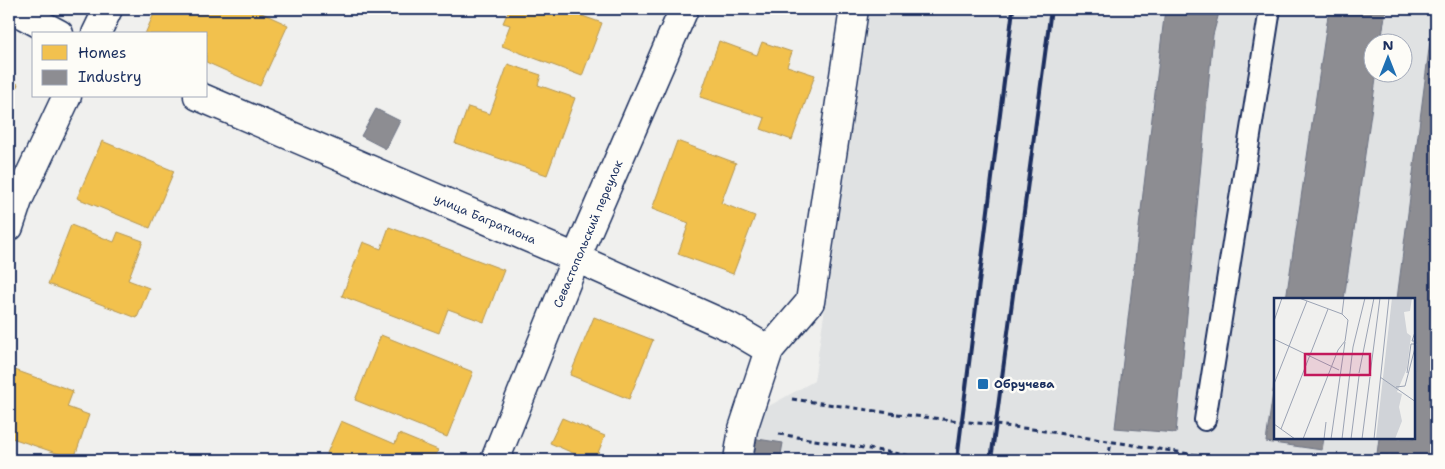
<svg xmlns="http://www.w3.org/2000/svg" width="1445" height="469" viewBox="0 0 1445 469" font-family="'Shantell Sans',sans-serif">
<rect width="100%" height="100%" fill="#f0f0ee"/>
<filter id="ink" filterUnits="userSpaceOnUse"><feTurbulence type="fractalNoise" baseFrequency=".02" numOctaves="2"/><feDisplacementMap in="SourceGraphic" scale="10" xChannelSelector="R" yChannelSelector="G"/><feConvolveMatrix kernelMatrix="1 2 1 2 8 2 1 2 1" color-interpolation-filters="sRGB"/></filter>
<g filter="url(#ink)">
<!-- built -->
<path fill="#e0e2e3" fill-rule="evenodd" d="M870,9H1436V460H730L735,425L814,381ZM1372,42H1402V72H1372ZM1275,299H1414V438H1275Z"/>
<!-- homes -->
<path fill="#f2c14e" stroke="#b29553" d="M156,9H253L288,25L260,86L206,62V34H145Z
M509,9H563L602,23L582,76L502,46L510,25L503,23Z
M719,41L757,55L762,42L792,52L787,66L815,75L792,140L761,129L765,118L700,97Z
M508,64L541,75L538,85L575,98L547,175L455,143L468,107L490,114Z
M9,80L18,84L9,107Z
M102,141L174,171L150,228L77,198Z
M677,141L736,163L721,203L755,216L733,274L678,254L689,223L652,209Z
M71,225L114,242L118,232L143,241L128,280L149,288L137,318L48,284Z
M389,227L504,270L484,322L448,309L439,333L342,296L363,242L381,249Z
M594,317L653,340L629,399L570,375Z
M381,335L473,372L447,437L355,400Z
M15,370L73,391L67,407L89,415L74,459L9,437V388Z
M562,418L605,436L595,460H589L550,443Z
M341,421L395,444L399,434L438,450L434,460H324Z"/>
<!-- industry -->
<path fill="#8d8d92" stroke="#6b7182" d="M1165,9H1220L1213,35L1176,433L1115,428Z
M1329,9H1386L1381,42H1372V72H1377L1344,299H1286Z
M1430,41L1436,43V432L1433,460L1377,454L1379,438H1414V299H1397Z
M376,109L400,121L386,149L361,136Z
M1275,378V438H1324L1322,450L1266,442Z
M751,438L783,443L780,460H748Z"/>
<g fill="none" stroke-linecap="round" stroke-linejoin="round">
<!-- service casing -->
<g stroke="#1b2f5e" stroke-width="24">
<path id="service" d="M1205,420L1270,9"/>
</g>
<!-- pedestrian casing -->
<g stroke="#1b2f5e" stroke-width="31">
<path id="pedestrian" d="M769,350L810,302L854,9"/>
</g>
<!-- minor casing -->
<g stroke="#1b2f5e" stroke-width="31">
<path id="minor" d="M12,9L59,34
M96,34L108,9
M198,96L576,258L730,327L769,350L743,429L738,460
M9,227L18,200L67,96
M495,460L576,258L684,9"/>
</g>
<!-- path -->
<path stroke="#1b2f5e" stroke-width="3" stroke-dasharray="5 4" stroke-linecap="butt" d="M792,399L897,414
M1032,429L1228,460
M779,434L935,460
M1108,460L1111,442"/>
<!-- service -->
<use href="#service" stroke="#fdfcf7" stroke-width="20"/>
<!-- pedestrian -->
<use href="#pedestrian" stroke="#fdfcf7" stroke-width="28"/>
<!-- minor -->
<use href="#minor" stroke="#fdfcf7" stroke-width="28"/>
<!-- rail -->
<path stroke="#1b2f5e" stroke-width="4" d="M957,460L1013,9
M991,460L1051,9"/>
<!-- path-bridge -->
<path stroke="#1b2f5e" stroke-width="3" stroke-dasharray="5 4" stroke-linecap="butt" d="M897,414L1032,429"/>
</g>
</g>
<!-- markers -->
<rect fill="#1f6fb2" stroke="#fdfcf7" stroke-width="2" x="977" y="378" width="12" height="12" rx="2.5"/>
<g text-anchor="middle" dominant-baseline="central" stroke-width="5" stroke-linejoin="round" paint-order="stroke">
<!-- street labels -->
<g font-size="12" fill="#1b2f5e" stroke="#fdfcf7">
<text transform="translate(485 219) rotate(23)">улица Багратиона</text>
<text transform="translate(588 234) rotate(-67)">Севастопольский переулок</text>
</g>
<!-- poi labels -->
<g font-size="12" font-weight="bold" fill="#1b2f5e" stroke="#fdfcf7" text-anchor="start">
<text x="994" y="384">Обручева</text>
</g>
</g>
<!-- overview -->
<g transform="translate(1274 298)">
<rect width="141" height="141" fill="#f0f0ee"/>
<path d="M118,0H138L136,13L130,14L133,35L137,38L133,70L123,94L128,96L125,109L128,123L121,141H102Z" fill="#d0d3d8"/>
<path fill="none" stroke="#9ba3b4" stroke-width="1" d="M25,0L68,16M141,0V34L138,43H142M0,23L8,0M0,41L65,72M85,75L100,0M96,77L106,0M106,79L142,104M0,86L33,3M122,89L131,88L142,46H137L133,75M0,126L21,141M7,131L54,11M29,141L64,52L71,43L74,22L68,16L70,0M50,141L52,124M57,141L71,44M68,141L79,49L91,0M77,141L85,78M88,141L96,79M100,141L115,0"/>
<path fill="#c2185b" fill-opacity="0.15" stroke="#c2185b" stroke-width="2.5" d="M31,56H96V77H31Z"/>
<rect width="141" height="141" fill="none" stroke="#1b2f5e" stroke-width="2.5"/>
</g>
<!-- margin -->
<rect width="1445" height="469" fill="none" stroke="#fdfcf7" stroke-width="30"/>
<rect x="15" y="15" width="1415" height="439" fill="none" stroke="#1b2f5e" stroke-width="2" filter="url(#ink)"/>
<!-- legend -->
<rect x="32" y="32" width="175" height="65" fill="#fdfcf7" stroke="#a3aaba"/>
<rect x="42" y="45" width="25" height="15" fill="#f2c14e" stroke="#a3aaba"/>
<text x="78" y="58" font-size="15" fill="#1b2f5e">Homes</text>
<rect x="42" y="70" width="25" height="15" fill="#8d8d92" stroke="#a3aaba"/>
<text x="78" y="82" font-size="15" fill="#1b2f5e">Industry</text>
<!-- north arrow -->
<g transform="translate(1388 58)"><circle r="24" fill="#fdfcf7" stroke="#a3aaba"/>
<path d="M0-4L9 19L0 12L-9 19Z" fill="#1f6fb2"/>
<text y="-8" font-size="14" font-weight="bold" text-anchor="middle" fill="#1b2f5e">N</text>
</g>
</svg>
